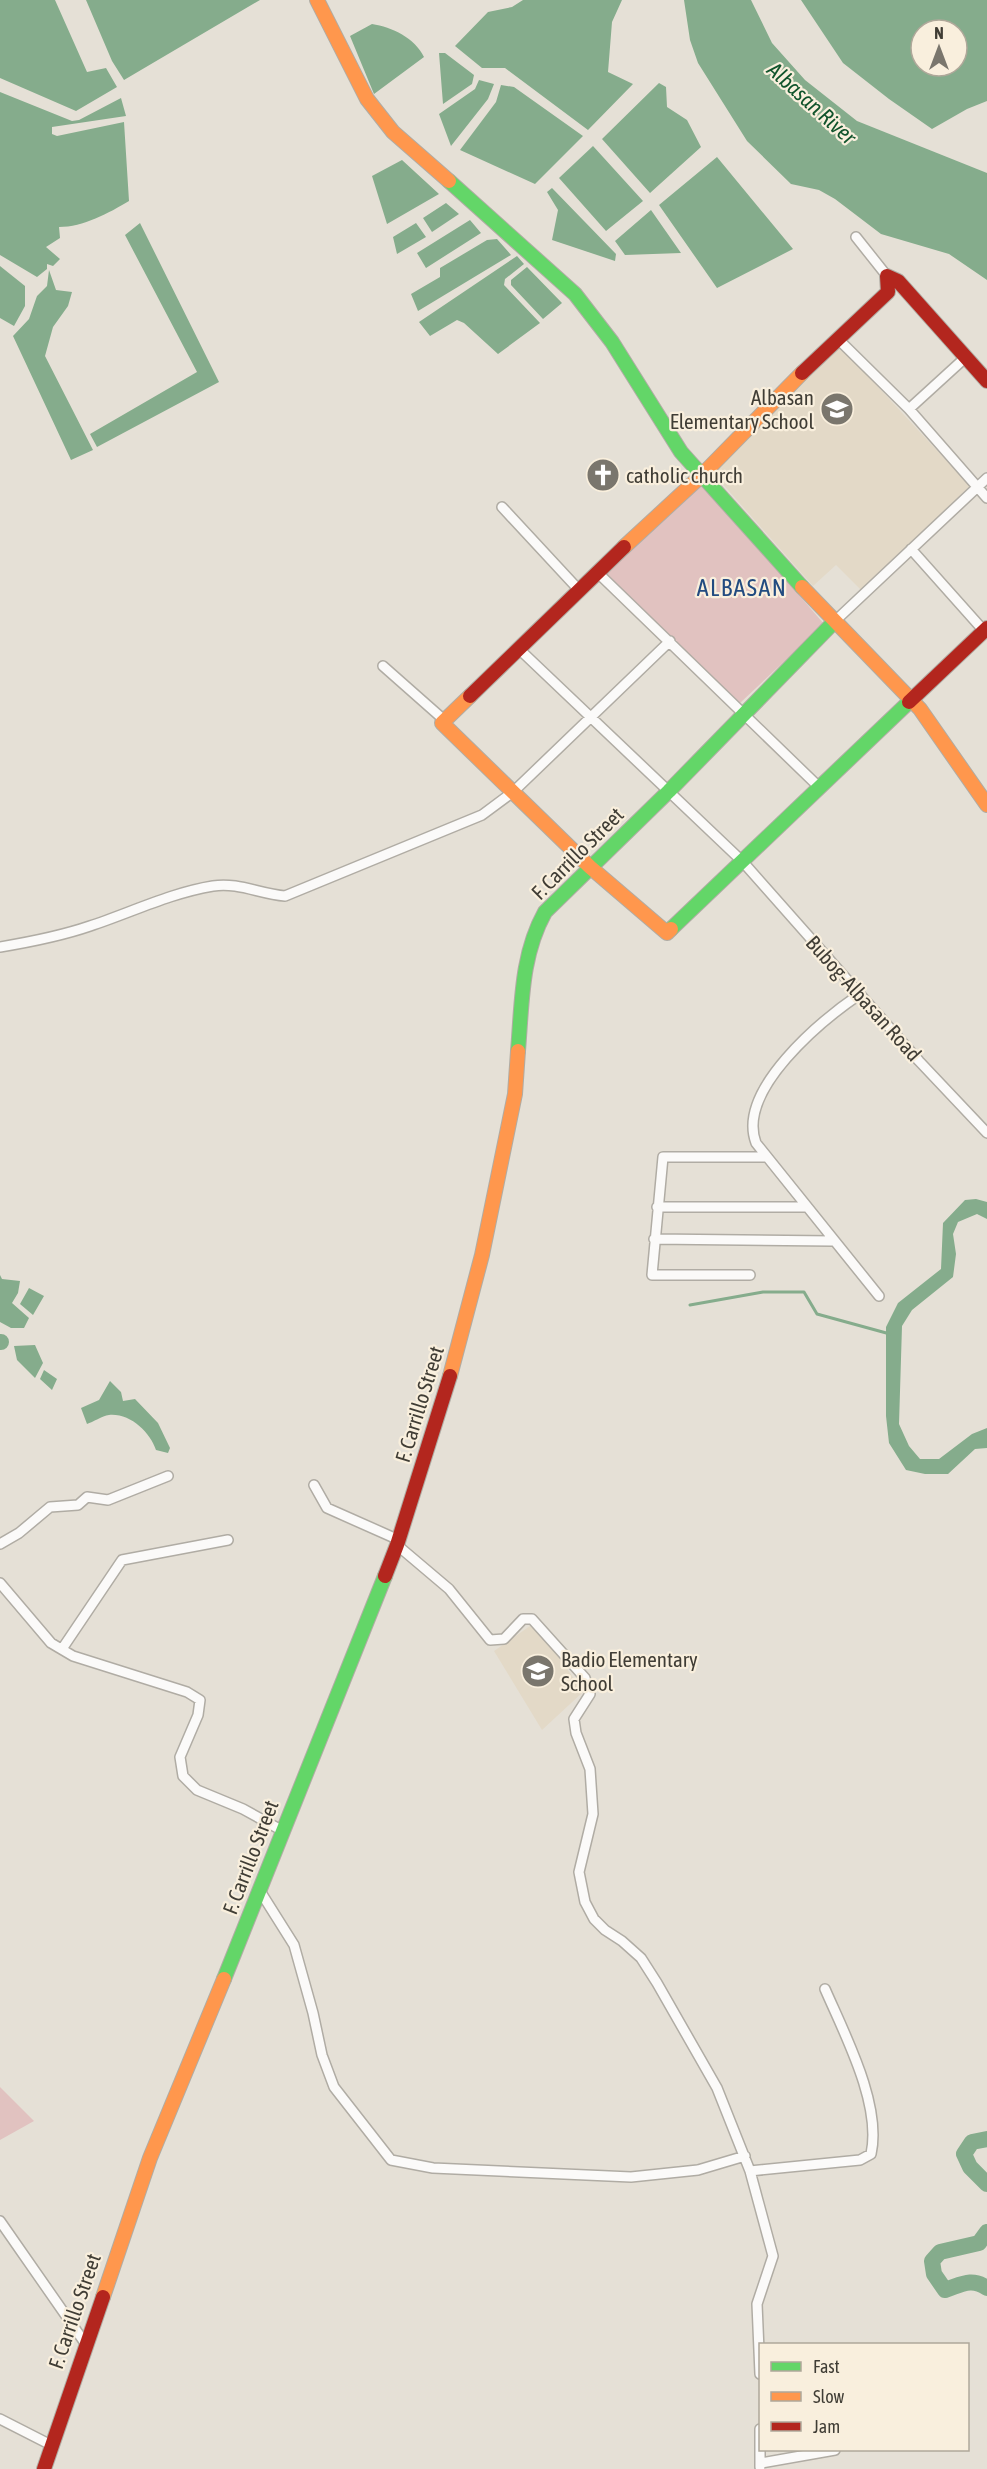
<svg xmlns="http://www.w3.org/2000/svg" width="987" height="2469" viewBox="0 0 987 2469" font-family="'Asap Condensed',sans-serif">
<rect width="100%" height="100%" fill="#e5e0d6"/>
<!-- built -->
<path fill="#e3d9c7" d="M840,346L970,486L861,590L836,565L813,586L712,472Z
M533,1624L552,1647L583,1692L542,1730L494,1651Z"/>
<!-- green -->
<path fill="#e1c2c0" d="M702,483L824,624L740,703L606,574Z
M0,2087L34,2121L0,2140Z"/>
<!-- water -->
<path fill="#85ac8c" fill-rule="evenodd" d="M0,0H55L87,72L106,68L117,87L76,111L0,78Z
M86,0H260L124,80L112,61Z
M523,0H622L612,22L608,72L633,84L588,130L505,68H482L455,46L488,12L512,7Z
M684,0H751L772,43L805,80L857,121L987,173V280L949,254L881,234L835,199L819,190L791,184L747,141L698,63L690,40Z
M801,0H987V101L967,109L932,129L889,99L843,63ZM921,30H957V66H921Z
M372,24C392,27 415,38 424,57L374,94L350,36Z
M439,53H445L474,75L472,84L443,104Z
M479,80L494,84L488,99L451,146L439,114L475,89Z
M659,83L666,87L667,107L687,120L701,147L650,193L602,139Z
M501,85L514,87L583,136L535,184L460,150L496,102Z
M0,92L72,121L79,120L121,98L126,116L52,127V134L57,136L124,122L129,201C109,213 83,227 59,227L60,238L46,247L60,259L53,266L47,264V269L37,277L0,255Z
M593,146L643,201L606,231L559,178Z
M717,157L793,249L717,288L659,205Z
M402,160L439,194L387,224L372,176Z
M552,188L616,254L615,261L552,240L558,210L547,192Z
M446,203L459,214L432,232L423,218Z
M651,210L681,253L625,255L615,241Z
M470,220L481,233L426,268L417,253Z
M140,223L219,382L97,447L90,434L197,372L125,235Z
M416,223L426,237L397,254L393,237Z
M497,239L511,255L418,311L411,294L440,277V268L487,240Z
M517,256L524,264L505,279L504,285L540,323L498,354L464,323L457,320L430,336L419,322Z
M0,266L25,286V306L14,326L0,318Z
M527,267L562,303L543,319L511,285V280Z
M49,270L56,290L72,292L68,306L53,327L45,356L93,450L71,460L13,336L29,319L37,296L47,286Z
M976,1199L987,1202V1219L977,1214L958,1222L953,1234L956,1254L953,1277L912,1310L902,1326L899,1424L909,1446L920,1459H939L972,1434L987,1428V1448L975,1449L948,1474H925L906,1470L889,1443L886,1416V1327L898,1303L941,1269L943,1223L965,1200Z
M0,1275L2,1279L20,1281L18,1293L12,1303L29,1318L24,1328H11L0,1322Z
M29,1288L44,1296L33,1315L20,1304Z
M35,1345L43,1363L35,1378L17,1360L14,1346Z
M44,1370L57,1379L52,1390L40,1379Z
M110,1381L121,1392L123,1401L135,1399L158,1423L170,1448L168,1453L156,1450C150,1432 130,1413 109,1415C102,1416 93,1422 87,1424L81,1408L99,1400Z"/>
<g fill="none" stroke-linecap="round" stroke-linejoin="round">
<!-- stream -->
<path stroke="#85ac8c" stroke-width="3" d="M690,1305L763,1292H804L817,1314L890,1334"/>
<!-- river -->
<path stroke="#85ac8c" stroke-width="16" d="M0,1342H1
M987,2139L972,2142L964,2154L970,2167L987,2184
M987,2232L979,2243L940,2252L932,2261L934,2274L945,2290C961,2285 971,2277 987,2288"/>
<!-- street casing -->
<g stroke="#b0aca4" stroke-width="12">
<path id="street" d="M856,237L887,276
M838,339L909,409L987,498
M909,409L966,357
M502,507L579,590
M911,549L984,631
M597,572L820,788
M834,622L987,478
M518,648L743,862L919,1061L987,1133
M383,666L443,719
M0,947C30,942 61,936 90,926C130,913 170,893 213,886C238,882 260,894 285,896L482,815L513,792L670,641
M860,994C822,1020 736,1090 756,1143L879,1296
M657,1207H806
M654,1239L833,1241
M750,1275H652L663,1157H767
M314,1485L327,1508L399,1540
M0,1544L19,1533L50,1507L78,1505L87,1497L108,1500L168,1476
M397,1545L449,1589L490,1640L504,1639L523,1619H532L585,1678L590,1694L574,1719L576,1733L590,1769L593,1814L579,1872L585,1902L594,1919L605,1930L622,1941L641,1958L657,1983L717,2088L750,2171L773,2256L757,2304L760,2374
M0,1583L51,1643L73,1656L187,1692L200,1700L198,1715L180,1757L183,1776L197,1790L243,1809L283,1831
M62,1649L122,1560L228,1540
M260,1891L294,1945L313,2013L322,2055L334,2087L391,2160L433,2168L631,2177L698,2170L745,2156
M750,2171L860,2160L871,2154C882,2105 845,2035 825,1989
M0,2221L85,2343
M0,2419L51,2445
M761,2463L835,2450
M760,2467V2429"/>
</g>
<!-- fast casing -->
<g stroke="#b0aca4" stroke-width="16">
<path id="fast" d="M449,181L575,294L612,342L681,452L802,587
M671,929L909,702
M518,1051C522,1003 521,955 545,912L669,791L834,622
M224,1979L385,1576"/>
</g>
<!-- slow casing -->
<g stroke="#b0aca4" stroke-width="16">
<path id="slow" d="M317,0L367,99L393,132L449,181
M624,547L702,475L802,373
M802,587L920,709L987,805
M470,696L442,723L590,867L667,933L671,929
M450,1376L482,1255L515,1094L518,1051
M103,2297L150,2158L224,1979"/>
</g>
<!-- jam casing -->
<g stroke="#b0aca4" stroke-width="16">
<path id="jam" d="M802,373L888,292L887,276L898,281L987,381
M470,696L624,547
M909,702L987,628
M385,1576L397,1545L450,1376
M44,2469L103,2297"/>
</g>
<!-- street -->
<use href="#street" stroke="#fbfaf9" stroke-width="9"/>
<!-- fast -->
<use href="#fast" stroke="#63d668" stroke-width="14"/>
<!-- slow -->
<use href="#slow" stroke="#ff974d" stroke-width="14"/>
<!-- jam -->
<use href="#jam" stroke="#b3261e" stroke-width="14"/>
</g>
<!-- icons -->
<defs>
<g id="school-disc" transform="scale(1.725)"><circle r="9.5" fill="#7a766d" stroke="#f9efdd"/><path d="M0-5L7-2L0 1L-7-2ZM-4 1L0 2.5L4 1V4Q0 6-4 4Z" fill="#fff"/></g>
<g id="church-disc" transform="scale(1.725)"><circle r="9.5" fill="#7a766d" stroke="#f9efdd"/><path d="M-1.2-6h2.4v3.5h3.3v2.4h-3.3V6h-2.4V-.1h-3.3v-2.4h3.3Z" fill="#fff"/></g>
</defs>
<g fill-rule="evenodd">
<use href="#school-disc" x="837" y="409"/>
<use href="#church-disc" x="603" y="475"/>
<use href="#school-disc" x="538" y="1671"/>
</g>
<g text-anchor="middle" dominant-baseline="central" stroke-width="4.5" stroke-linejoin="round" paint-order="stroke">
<!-- poi labels -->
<g font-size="21" fill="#403d35" stroke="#f9efdd" text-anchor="start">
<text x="814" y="397" text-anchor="end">Albasan<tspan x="814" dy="24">Elementary School</tspan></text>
<text x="626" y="475">catholic church</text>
<text x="561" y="1659">Badio Elementary<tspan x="561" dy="24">School</tspan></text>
</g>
<!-- street labels -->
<g font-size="21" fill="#403d35" stroke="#f9efdd">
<text transform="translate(577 853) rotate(-45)">F. Carrillo Street</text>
<text transform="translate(864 998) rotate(48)">Bubog-Albasan Road</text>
<text transform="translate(419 1404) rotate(-73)">F. Carrillo Street</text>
<text transform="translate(250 1857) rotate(-69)">F. Carrillo Street</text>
<text transform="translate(74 2311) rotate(-71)">F. Carrillo Street</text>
</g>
<!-- water labels -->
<g font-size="22" font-style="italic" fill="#11542c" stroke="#f9efdd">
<text transform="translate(812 103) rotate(42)">Albasan River</text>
</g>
<!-- quarter labels -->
<g font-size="24" letter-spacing="1.5" fill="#224b80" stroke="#f9efdd">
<text x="742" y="587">ALBASAN</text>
</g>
</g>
<!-- legend -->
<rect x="759" y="2343" width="210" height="108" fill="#f9efdd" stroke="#afa89a" stroke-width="1.5"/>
<rect x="771" y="2362" width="30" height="9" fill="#63d668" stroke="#afa89a" stroke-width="1.5"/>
<text x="813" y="2373" font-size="18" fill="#403d35">Fast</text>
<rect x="771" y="2392" width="30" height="9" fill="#ff974d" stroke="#afa89a" stroke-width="1.5"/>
<text x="813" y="2403" font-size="18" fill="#403d35">Slow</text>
<rect x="771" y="2422" width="30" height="9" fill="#b3261e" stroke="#afa89a" stroke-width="1.5"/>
<text x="813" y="2433" font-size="18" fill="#403d35">Jam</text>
<!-- north arrow -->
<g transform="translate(939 48)"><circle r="28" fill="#f9efdd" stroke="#afa89a" stroke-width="1.5"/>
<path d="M0-4.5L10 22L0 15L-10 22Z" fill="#7a766d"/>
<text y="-9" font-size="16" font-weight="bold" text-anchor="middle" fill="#403d35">N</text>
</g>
</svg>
